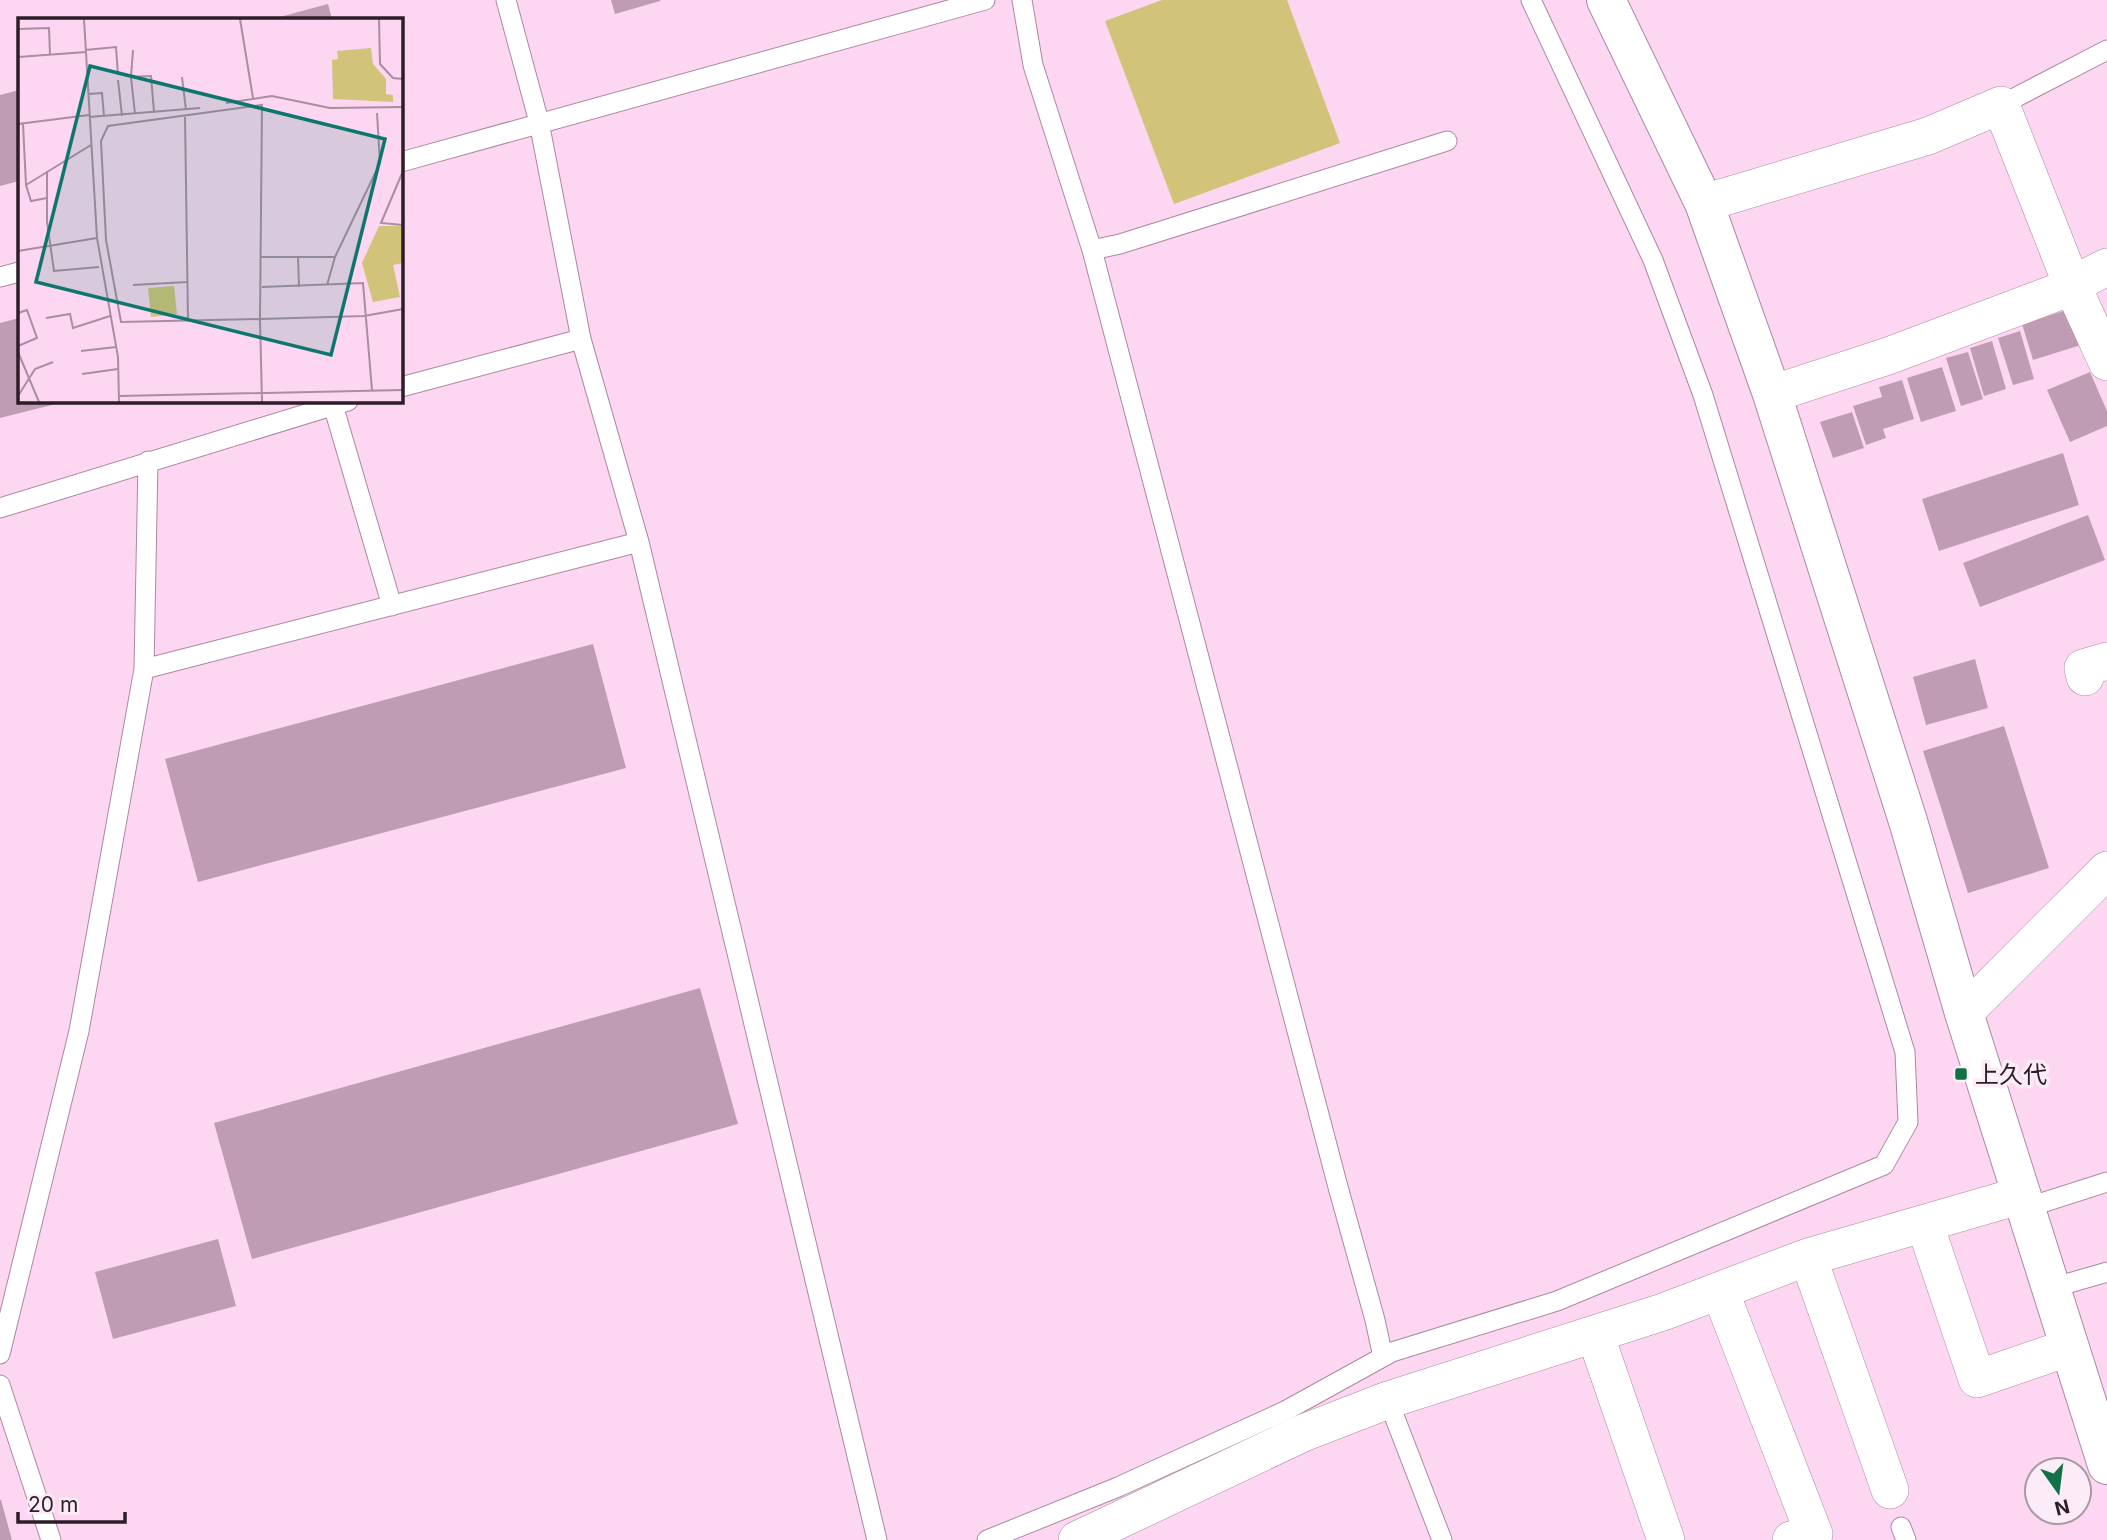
<svg xmlns="http://www.w3.org/2000/svg" width="2107" height="1540" viewBox="0 0 2107 1540" font-family="Inter,'Noto Sans JP',sans-serif">
<rect width="100%" height="100%" fill="#fdd7f1"/>
<!-- green -->
<path fill="#d2c37a" d="M1162,0H1287L1340,143L1174,204L1105,21Z"/>
<!-- building -->
<path fill="#bf9cb4" d="M611,0H660V1L615,14Z
M328,4L332,19H277L276,18Z
M19,90V181L0,186V95Z
M2070,309L2081,345L2033,360L2022,324Z
M19,318V401L64,402L0,418V323Z
M2020,331L2034,379L2013,385L1998,338Z
M1992,341L2006,389L1984,396L1970,348Z
M1968,352L1983,399L1961,406L1946,358Z
M1942,367L1956,411L1921,422L1907,378Z
M2090,372L2107,411V426L2070,442L2047,390Z
M1902,380L1914,419L1883,429L1886,438L1866,445L1853,406L1882,397L1879,387Z
M1852,412L1864,448L1833,458L1820,422Z
M2063,453L2079,505L1939,551L1922,499Z
M2088,515L2105,560L1980,607L1963,563Z
M593,644L626,768L198,882L165,759Z
M1975,659L1988,708L1926,725L1913,677Z
M2004,726L2049,868L1968,893L1923,751Z
M700,988L738,1124L252,1259L214,1123Z
M218,1239L236,1306L113,1339L95,1272Z
M0,1500H1L12,1540H0Z"/>
<g fill="none" stroke-linecap="round" stroke-linejoin="round">
<!-- service casing -->
<g stroke="#ab88a0" stroke-width="21">
<path id="service" d="M506,0L539,122L581,339L639,542L877,1540
M1022,0L1033,65L1092,250L1338,1187L1375,1320L1383,1357
M2001,105L2107,50
M401,162L985,0
M1092,250L1120,244L1447,141
M0,277L19,272
M401,387L581,339
M333,405L392,606
M0,508L348,401
M144,669L639,542
M2026,1208L2107,1182
M2052,1288L2107,1272
M0,1354L79,1031L144,669L148,461
M0,1385L51,1540
M1388,1400L1442,1540
M1901,1527L1906,1540
M987,1540L1118,1487L1285,1411L1392,1352L1557,1301L1884,1165L1908,1122L1905,1052L1703,395L1653,260L1531,0"/>
</g>
<!-- minor casing -->
<g stroke="#ab88a0" stroke-width="38">
<path id="minor" d="M1704,203L1928,136L2001,105L2072,285L2107,362
M1772,394L1888,356L2058,292L2107,267
M2085,677L2083,668L2107,661
M1964,1013L2107,870
M1925,1225L1977,1379L2070,1347
M1808,1257L1890,1490
M1720,1291L1814,1534L1791,1540
M1595,1334L1666,1540
M1077,1540L1303,1433L1388,1400L1663,1312L1808,1257L2022,1195"/>
</g>
<!-- tertiary casing -->
<g stroke="#ab88a0" stroke-width="40">
<path id="tertiary" d="M1606,0L1704,203L1772,394L1908,821L1964,1013L2107,1465"/>
</g>
<!-- service -->
<use href="#service" stroke="#fff" stroke-width="19"/>
<!-- minor -->
<use href="#minor" stroke="#fff" stroke-width="37"/>
<!-- tertiary -->
<use href="#tertiary" stroke="#fff" stroke-width="38"/>
</g>
<!-- markers -->
<rect fill="#117147" stroke="#fcecf7" stroke-width="2.5" x="1954" y="1067" width="14" height="14" rx="3.5"/>
<g text-anchor="middle" dominant-baseline="central" stroke-width="7" stroke-linejoin="round" paint-order="stroke">
<!-- poi labels -->
<g font-size="24" fill="#2b1e27" stroke="#fcecf7" text-anchor="start">
<text x="1975" y="1074">上久代</text>
</g>
</g>
<!-- overview -->
<g transform="translate(18 18)">
<rect width="385" height="385" fill="#fdd7f1"/>
<path d="M353,30L355,46L368,61V76L375,77V84L315,81L314,42L320,41L319,33ZM361,208H385V245L375,247L382,279L355,284L344,245ZM156,268L159,296L133,299L130,270Z" fill="#d2c37a"/>
<path fill="none" stroke="#a98da0" stroke-width="2" d="M66,1L79,220L100,339L101,384M222,1L235,80M361,1L362,46L375,60L385,61M0,11L31,10L32,37M67,32L98,29L100,57M0,39L68,34M113,59L115,32M164,59L168,92M100,62L104,98M70,76L84,75L86,98M208,85L254,78L312,90L385,89M117,96L113,59L133,58L136,94M71,99L182,90M167,99L170,303M0,106L71,97M5,106L8,167L13,183L29,180M29,153V204L36,253L81,249M385,153L363,205L385,207M8,167L73,127M0,233L79,220M243,239H317M280,239L281,269M115,267L169,264M309,267L317,239L362,145L359,95M244,269L345,265L354,372M0,295L9,292L19,320L0,328M28,300L52,296L55,310L92,298M63,333L98,329M0,334L21,384M64,356L100,351M0,378L17,351L35,344M101,378L385,372M244,384L242,301L244,87L90,108L83,123L88,222L103,304L242,301L346,298L385,291"/>
<path fill="#0f766e" fill-opacity="0.15" stroke="#0f766e" stroke-width="3.5" d="M72,48L367,121L313,337L18,264Z"/>
<rect width="385" height="385" fill="none" stroke="#2b1e27" stroke-width="3.5"/>
</g>
<!-- north arrow -->
<g transform="translate(2058 1491) rotate(166)"><circle r="33" fill="#fcecf7" stroke="#a89aa4" stroke-width="2"/>
<path d="M0-5L12 26L0 18L-12 26Z" fill="#117147"/>
<text y="-10" font-size="19" font-weight="bold" text-anchor="middle" fill="#2b1e27">N</text>
</g>
<!-- scale -->
<path d="M18 1512v10h107v-10" fill="none" stroke="#2b1e27" stroke-width="3.5"/>
<text x="28" y="1512" font-size="21" fill="#2b1e27" stroke="#fcecf7" stroke-width="5" paint-order="stroke">20 m</text>
</svg>
